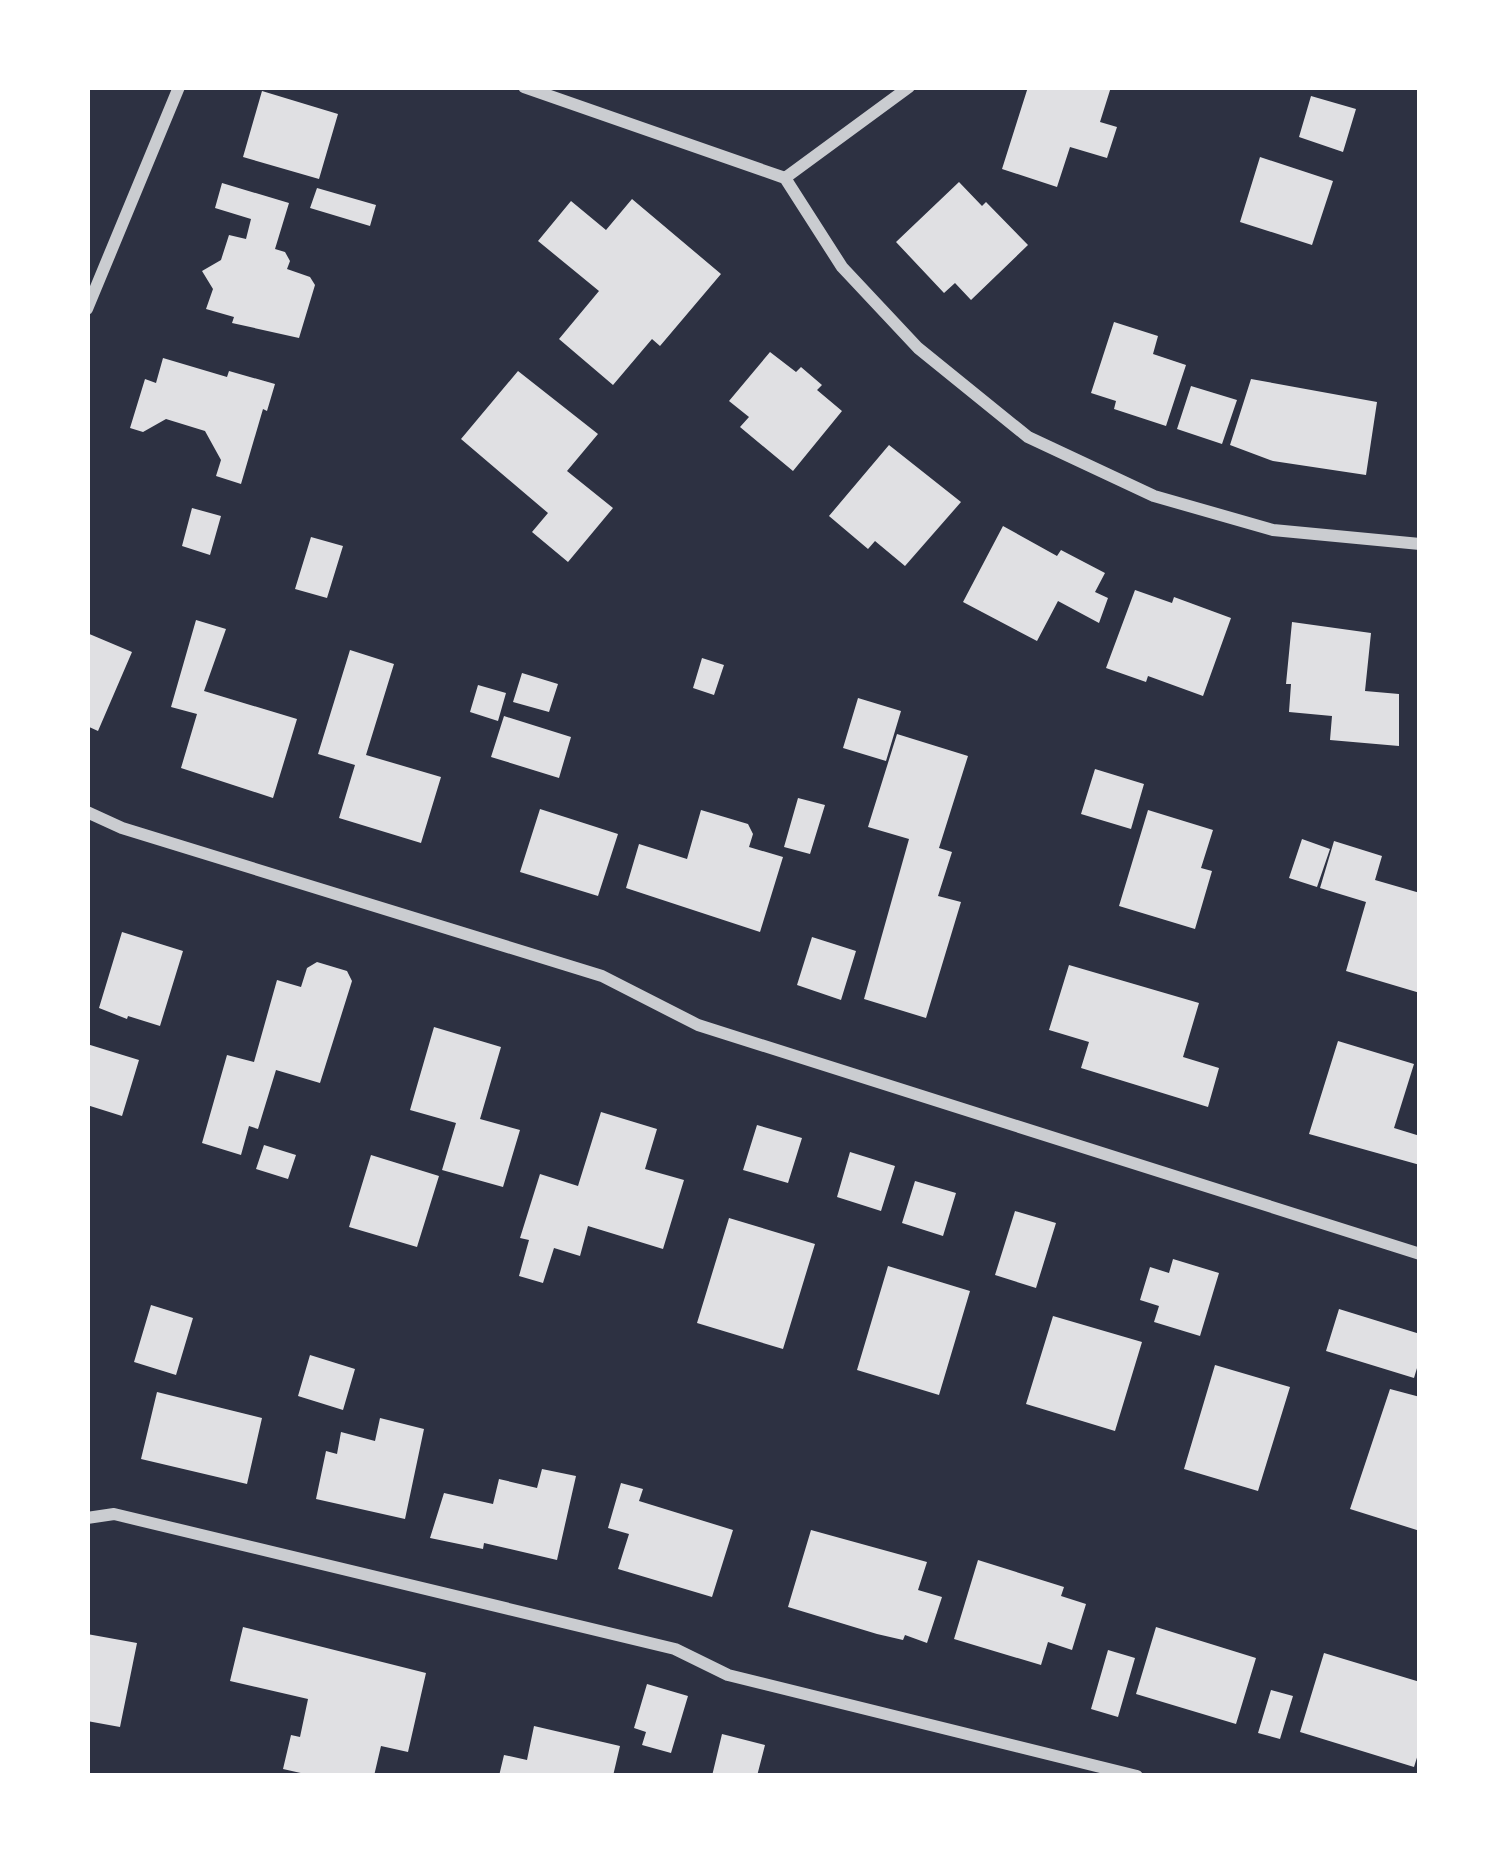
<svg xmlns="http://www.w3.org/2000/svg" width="1507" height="1863" viewBox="0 0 1507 1863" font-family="'PT Sans Narrow',sans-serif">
<rect width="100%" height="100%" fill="#2d3142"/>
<!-- building -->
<path fill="#e0e0e3" d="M1028,87H1111L1100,122L1117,127L1107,158L1070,147L1057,187L1002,169Z
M262,91L338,114L319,179L243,157Z
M1311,96L1356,109L1343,152L1299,137Z
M1260,157L1333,181L1312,245L1240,222Z
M959,182L982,206L986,202L1028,245L971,300L955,283L944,293L896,242Z
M222,183L289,203L275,249L285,252L290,261L287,269L310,277L315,285L299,338L232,323L234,317L206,309L213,289L202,271L221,260L229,235L246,239L251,219L215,208Z
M317,188L376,205L370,226L310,208Z
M632,199L721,274L660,346L652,339L613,385L559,339L599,291L538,241L571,201L606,230Z
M1114,322L1158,336L1153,354L1186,365L1166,426L1114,409L1116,401L1091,393Z
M770,352L796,372L801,367L822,385L817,390L842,411L793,471L740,427L749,417L729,401Z
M163,358L227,377L229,371L275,384L267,411L263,409L241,484L216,476L221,460L205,431L166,419L143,432L130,428L145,379L156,383Z
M518,371L598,434L567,471L613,508L568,562L532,532L548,513L461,439Z
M1251,379L1377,402L1366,475L1273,461L1230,445Z
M1191,386L1237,400L1222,444L1177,429Z
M889,445L961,502L905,566L875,541L868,549L829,516Z
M192,508L221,516L210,555L182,546Z
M1003,526L1057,556L1061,550L1105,573L1095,592L1108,598L1099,623L1058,601L1037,641L963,602Z
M311,537L343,546L327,598L295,589Z
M1135,590L1172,603L1174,597L1231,618L1203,696L1148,676L1146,682L1106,668Z
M196,620L226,629L204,691L297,719L273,798L181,768L197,714L171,707Z
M1292,622L1371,633L1365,691L1399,694V746L1330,740L1332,716L1289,712L1291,684H1286Z
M87,633L132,652L98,731L87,726Z
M350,650L394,664L366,755L441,777L421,843L339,818L355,765L318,754Z
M702,658L724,665L714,695L693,688Z
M522,673L558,684L549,712L513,702Z
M478,685L506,693L498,721L470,712Z
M858,698L901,711L886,761L843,748Z
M504,716L571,737L559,778L491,757Z
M897,734L968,756L939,848L952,852L938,896L961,902L926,1018L864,999L909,839L868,827Z
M1095,769L1144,784L1131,829L1081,814Z
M798,798L825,805L810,854L784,847Z
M540,809L618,834L598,896L520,872Z
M701,810L748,824L753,834L749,847L783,857L760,932L626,888L639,844L687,859Z
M1148,810L1213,830L1201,868L1212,871L1195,929L1119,906Z
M1302,839L1330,849L1317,887L1289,878Z
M1334,841L1382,856L1375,880L1420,893V993L1346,971L1366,902L1320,888Z
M122,932L183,951L160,1026L128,1016L127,1019L99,1008Z
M812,937L856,951L841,1000L797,985Z
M317,962L347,971L352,981L320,1083L276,1070L258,1129L249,1126L241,1155L202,1143L227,1055L254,1062L277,980L301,987L307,968Z
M1069,965L1199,1003L1183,1057L1219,1068L1208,1107L1081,1068L1089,1042L1049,1030Z
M434,1027L501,1047L480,1119L520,1130L503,1187L442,1170L456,1123L410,1110Z
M1338,1041L1414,1064L1394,1128L1420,1136V1165L1309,1134Z
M87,1044L139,1060L122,1116L87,1105Z
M601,1112L657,1129L645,1169L684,1180L663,1249L588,1226L580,1256L554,1248L543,1283L519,1276L529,1240L520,1238L540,1174L578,1186Z
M757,1125L802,1138L788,1183L743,1170Z
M264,1145L296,1155L288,1179L256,1169Z
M850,1152L895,1166L881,1211L837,1197Z
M371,1155L439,1176L417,1247L349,1227Z
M915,1181L956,1193L943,1236L902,1223Z
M1015,1211L1056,1223L1036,1288L995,1275Z
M729,1218L815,1244L783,1349L697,1323Z
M1173,1259L1219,1273L1200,1336L1154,1322L1159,1306L1140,1300L1150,1267L1169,1273Z
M888,1266L970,1291L939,1395L857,1370Z
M151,1305L193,1318L176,1375L134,1362Z
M1339,1309L1420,1334V1358L1414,1378L1326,1351Z
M1053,1316L1142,1342L1115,1431L1026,1404Z
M310,1355L355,1369L343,1410L298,1396Z
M1215,1365L1290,1387L1258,1491L1184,1469Z
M1390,1389L1420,1397V1531L1350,1509Z
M157,1392L262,1418L247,1484L141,1459Z
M380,1418L424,1429L405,1519L316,1499L326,1451L337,1454L341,1432L375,1441Z
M542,1469L576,1476L557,1560L484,1543L483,1549L430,1538L444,1493L493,1504L499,1479L537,1488Z
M621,1483L643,1489L639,1501L733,1530L712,1597L618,1569L629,1534L608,1528Z
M811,1530L927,1562L918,1590L942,1597L927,1643L905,1635L903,1640L877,1634L788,1607Z
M978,1560L1064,1587L1061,1596L1086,1604L1072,1650L1048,1642L1041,1665L954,1639Z
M243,1627L426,1673L408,1752L381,1746L374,1776H314L283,1769L291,1735L300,1737L308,1699L230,1681Z
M1156,1627L1256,1658L1236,1724L1136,1694Z
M87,1634L137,1643L120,1727L87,1721Z
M1108,1650L1135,1658L1118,1717L1091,1709Z
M1324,1653L1420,1682V1748L1414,1767L1300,1732Z
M647,1684L688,1696L671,1753L642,1745L646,1732L634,1728Z
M1271,1690L1293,1696L1280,1739L1258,1733Z
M534,1726L620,1746L613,1776H499L504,1755L527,1760Z
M722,1734L765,1745L757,1776H712Z"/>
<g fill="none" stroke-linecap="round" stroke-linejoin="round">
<!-- minor -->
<path stroke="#caccd0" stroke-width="12" d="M524,87L785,178
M785,178L842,267L918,348L1028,437L1154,496L1273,530L1420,544
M785,178L909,87
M87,309L179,87
M87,812L122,828L602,976L698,1025L1420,1254
M87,1518L114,1514L675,1649L728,1675L1137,1776"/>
</g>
<!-- border -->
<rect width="1507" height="1863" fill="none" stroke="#ffffff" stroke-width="180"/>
</svg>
